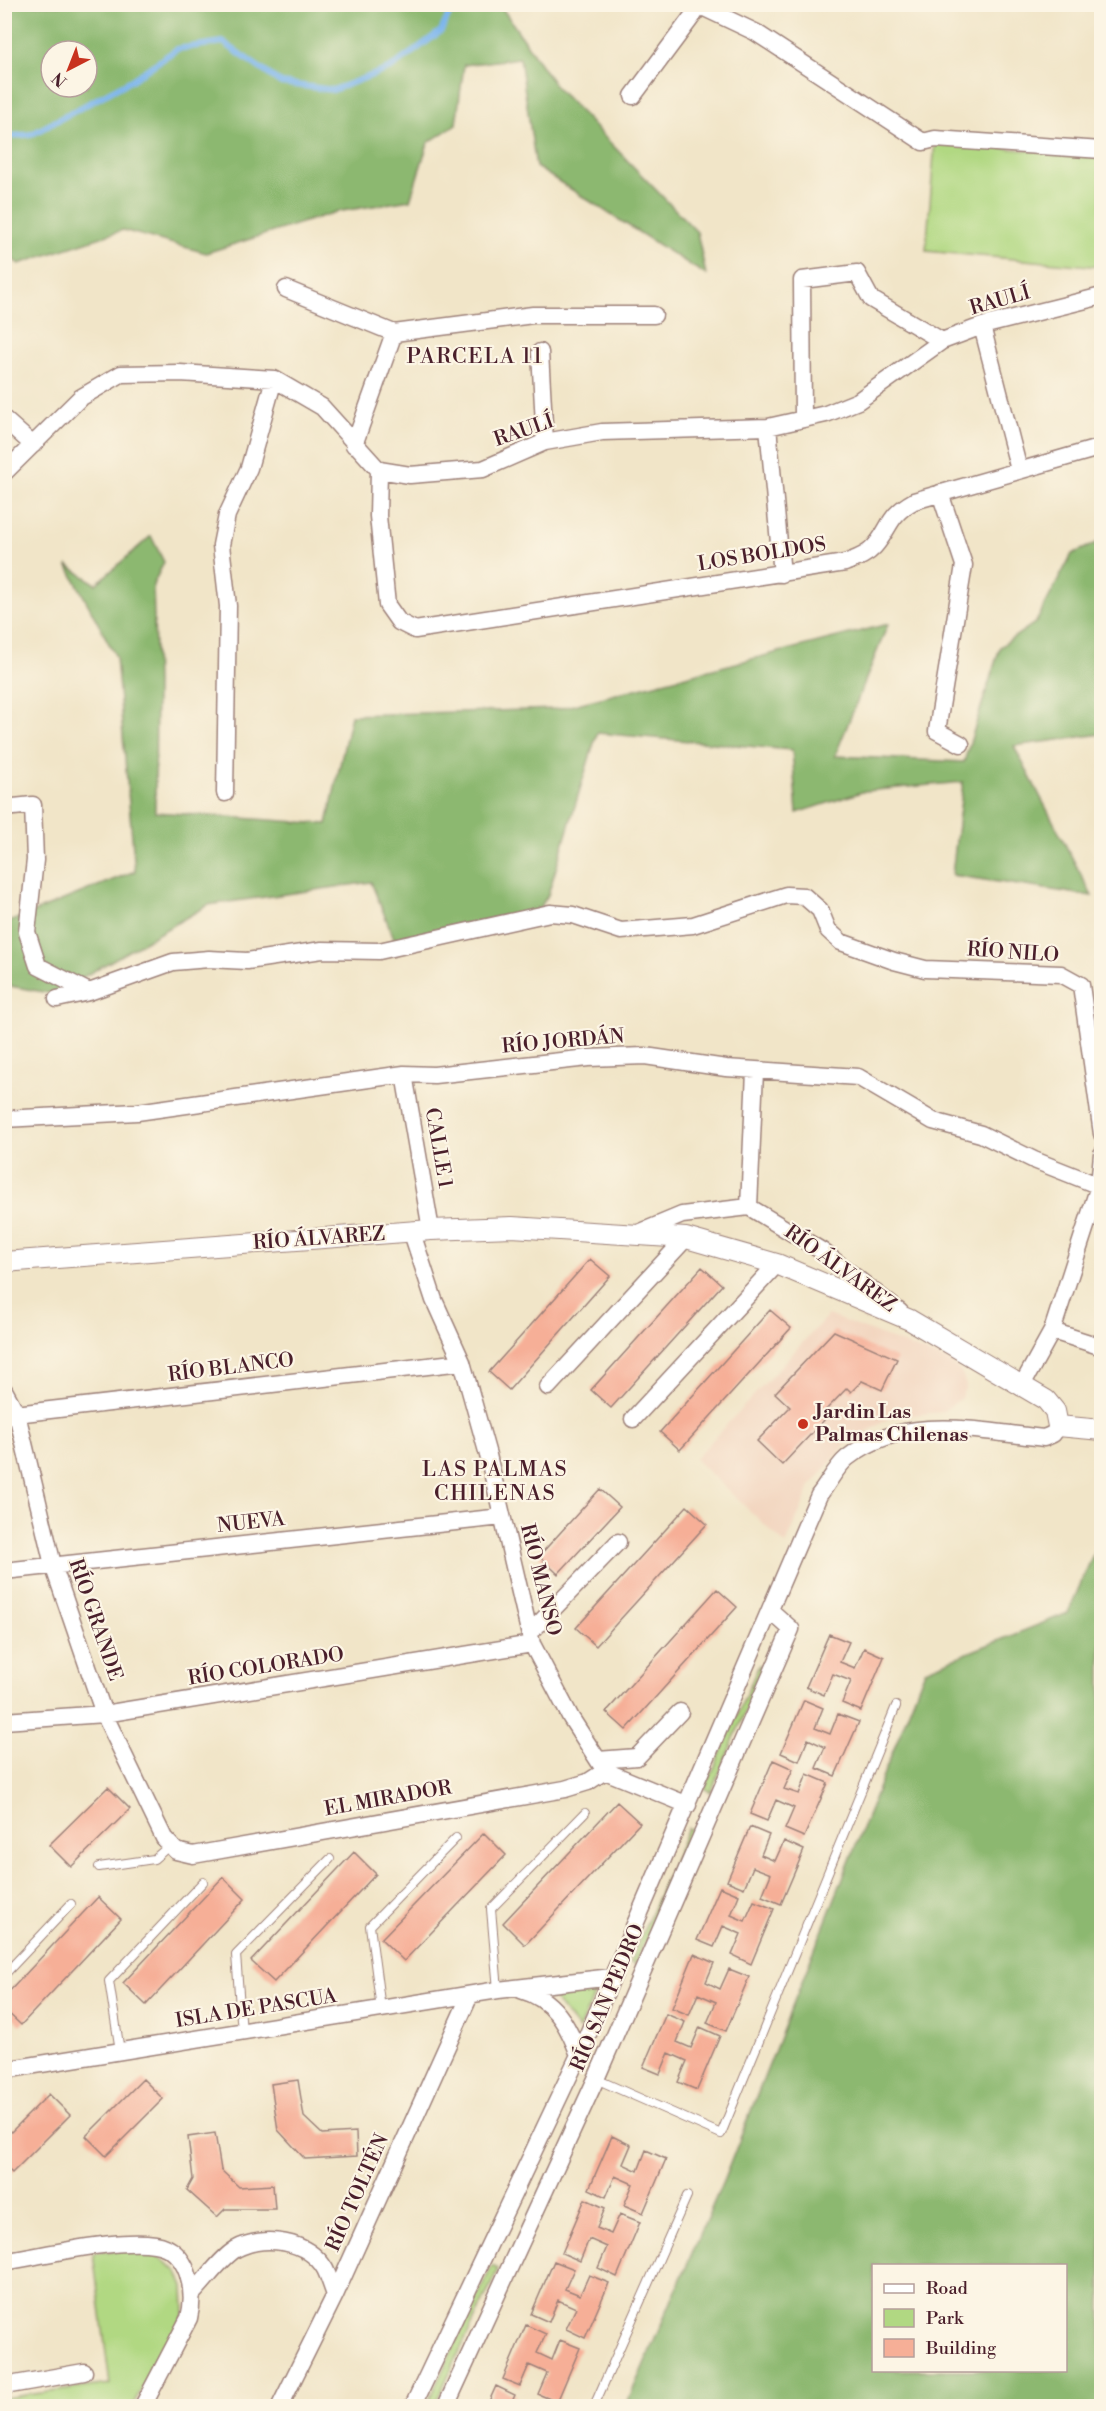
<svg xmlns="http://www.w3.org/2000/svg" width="1106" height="2411" viewBox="0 0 1106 2411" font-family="'Libre Bodoni',serif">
<rect width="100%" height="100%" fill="#fcf5e5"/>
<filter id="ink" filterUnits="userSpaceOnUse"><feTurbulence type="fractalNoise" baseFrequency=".0167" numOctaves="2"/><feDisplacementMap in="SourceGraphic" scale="12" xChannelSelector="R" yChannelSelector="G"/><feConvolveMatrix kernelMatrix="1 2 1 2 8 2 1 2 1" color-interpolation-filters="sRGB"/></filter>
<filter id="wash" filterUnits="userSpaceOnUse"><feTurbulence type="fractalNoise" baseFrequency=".008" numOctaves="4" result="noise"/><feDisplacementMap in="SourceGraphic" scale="24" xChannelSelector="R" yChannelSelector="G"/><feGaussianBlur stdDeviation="1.35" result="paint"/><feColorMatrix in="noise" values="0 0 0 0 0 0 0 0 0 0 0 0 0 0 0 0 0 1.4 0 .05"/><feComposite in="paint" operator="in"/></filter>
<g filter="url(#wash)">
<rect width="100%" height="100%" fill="#f1e5c8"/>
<!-- built -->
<path fill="#f2d4be" d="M828,1315L951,1362L962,1373L966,1386L961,1398L942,1412L891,1417L844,1446L810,1487L786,1545L695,1459Z"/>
<!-- green -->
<path fill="#b1d882" stroke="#7e7c56" stroke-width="1.5" d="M935,142L1101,157V267L926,251Z
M759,1665L764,1668L711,1792L705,1789Z
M688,1828L693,1830L635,1964L630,1962Z
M596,1991L579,2029L553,1998Z
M145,2247L178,2272L184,2286L185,2313L132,2406H5L4,2398L110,2384L93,2253Z
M492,2266L498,2269L434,2406H426Z"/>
<!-- forest -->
<path fill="#8cb870" stroke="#6b6c4e" stroke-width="1.5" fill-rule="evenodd" d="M500,5L556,87L697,232L706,275L536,167L520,58L464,65L456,124L428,143L410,200L336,212L206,253L123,230L19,264L5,254V5ZM51,51H87V87H51Z
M151,536L164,562L153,585L156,682L155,812L327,824L351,715L558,709L888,624L835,756L964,762L1000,647L1036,622L1072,554L1101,541V734L1014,746L1092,896L952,875L963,782L865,791L797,813L792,750L597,733L548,895L537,913L395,941L371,882L208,905L54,994L5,985L4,924L135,871L116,657L67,565L96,584Z
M1101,1546V2406H626L724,2179L925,1670L1068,1613L1096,1548ZM874,2266H1066V2370H874Z"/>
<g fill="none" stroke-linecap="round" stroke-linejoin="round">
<!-- stream -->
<path stroke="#7cb5ed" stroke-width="6" d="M4,137L32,134L130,81L177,49L223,42L281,83L333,90L391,68L441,31L454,4"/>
</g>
<g id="blocks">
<!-- building -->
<path fill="#f6af97" d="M590,1259L610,1276L509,1390L489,1372Z
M702,1267L722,1285L611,1408L591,1390Z
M770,1310L791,1328L680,1450L660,1432Z
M834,1331L897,1359L882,1390L862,1381L851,1392L847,1388L823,1413L827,1417L782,1465L757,1441L790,1407L775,1393Z
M600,1489L620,1507L558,1574L539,1556Z
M687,1506L707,1524L596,1646L576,1628Z
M717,1589L737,1607L626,1730L606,1712Z
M829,1634L849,1642L840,1662L855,1668L864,1648L884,1657L861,1711L842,1703L851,1681L833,1674L824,1695L806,1687Z
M804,1700L823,1708L815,1728L830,1734L838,1714L859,1722L835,1776L816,1768L825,1747L808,1739L799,1761L781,1753Z
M773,1760L793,1769L784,1789L799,1794L807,1774L828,1783L804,1837L785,1829L794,1808L776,1800L767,1821L750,1814Z
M108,1787L130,1809L71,1867L49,1845Z
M617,1802L640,1823L525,1945L503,1923Z
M750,1827L769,1835L761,1855L775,1861L784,1841L804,1850L781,1904L762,1896L771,1874L753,1867L744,1888L727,1881Z
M484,1833L506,1855L404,1961L381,1939Z
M354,1852L376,1874L274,1982L251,1961Z
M223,1877L245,1899L146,2005L123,1983Z
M720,1887L739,1895L731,1915L745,1921L754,1901L774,1909L751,1964L732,1955L741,1934L723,1926L714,1947L697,1940Z
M98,1897L121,1919L21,2025L4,2009V1997Z
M694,1954L714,1963L706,1982L720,1989L729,1969L749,1977L726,2031L707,2023L716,2002L698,1994L689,2015L672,2008Z
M666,2014L685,2022L677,2042L691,2048L700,2027L720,2036L697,2090L678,2082L687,2061L669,2053L660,2074L643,2067Z
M143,2079L163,2099L106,2156L86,2136Z
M298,2080L304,2117L322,2134L356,2132L357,2156L305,2159L278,2130L271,2084Z
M49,2094L70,2115L12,2173L4,2165V2139Z
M215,2133L221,2170L239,2187L273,2185L275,2209H225L217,2217L187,2190L193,2179L188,2137Z
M612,2136L631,2145L623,2164L638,2171L646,2150L666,2159L643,2213L624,2205L633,2184L615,2176L606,2197L589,2189Z
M585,2199L605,2208L597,2228L611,2234L620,2214L640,2222L617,2277L598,2268L607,2247L589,2239L580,2261L562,2253Z
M554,2261L574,2269L565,2289L580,2295L589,2275L609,2283L585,2338L566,2329L576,2308L558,2300L549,2322L531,2314Z
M526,2325L546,2334L537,2353L552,2360L560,2340L580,2348L557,2402L538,2394L547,2373L529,2365L520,2386L503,2379Z
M496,2386L515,2395L510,2406H487Z"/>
</g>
</g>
<g filter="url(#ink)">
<use href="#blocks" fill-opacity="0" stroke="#9e827a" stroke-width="1.5"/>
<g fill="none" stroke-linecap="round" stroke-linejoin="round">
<!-- service casing -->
<g stroke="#9e827a" stroke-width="10">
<path id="service" d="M99,1867L154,1859L169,1846
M4,1975L71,1904
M498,1990L491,1909L585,1813
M381,2009L370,1926L456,1838
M242,2032L236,1955L330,1859
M120,2051L109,1981L203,1882
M596,2079L721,2134L896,1706
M594,2406L687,2196"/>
</g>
<!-- minor casing -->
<g stroke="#9e827a" stroke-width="19">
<path id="minor" d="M696,4L755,32L923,142L935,139L1102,150
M633,96L700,6
M286,289L394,333
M982,326L1019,470
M540,352L545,442
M4,419L33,445
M803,419L802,280L857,273L871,299L942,341
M768,427L782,574
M354,445L394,333L533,315H654
M379,470L378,516L387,605L399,622L415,630L845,563C855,559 866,556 874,547C891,528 887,516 914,501L1102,447
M4,473L80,398L121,374L180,373L274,379L322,407L379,470L410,475L483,469L545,442L602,432L768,427L826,414L858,401L942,341L982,326L1102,296
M940,493L964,565L937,731L961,744
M225,793L228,606L221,545L227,515L249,468L274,379
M4,808L33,805L35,860L27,932L38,966L89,992
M57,999L89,992L173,962L209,959L247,961L322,950L379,951L550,913L573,915L621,931L693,925L786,895L804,896L820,910L828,930L841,942L894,961L925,969L1061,974L1081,985L1102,1134
M404,1074L431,1230
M4,1119L137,1112L404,1074L434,1075L588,1058L645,1056L726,1068L858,1077L933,1121L981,1134L1034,1160L1102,1187
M749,1207L755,1071
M412,1233L434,1300L462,1362L488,1455L532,1644L571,1718L605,1771L688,1805
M634,1235L682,1215L749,1207L822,1251L900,1312
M1052,1331L1102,1347
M548,1387L686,1238
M1021,1387L1052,1331L1099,1186L1102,1154
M4,1390L17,1414L53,1565L104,1714L164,1838L176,1851L193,1855L565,1789L588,1782L605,1771
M7,1415L462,1362
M633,1419L777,1264
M4,1571L502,1517
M530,1633L618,1542
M4,1721L104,1714L532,1644
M598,1760L637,1757L680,1712
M521,1990C554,1999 568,2025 579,2055
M4,2070L498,1990L612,1977
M4,2262C44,2255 117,2238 155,2244C189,2249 196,2291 189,2318L143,2406
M193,2293C206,2280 221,2258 236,2249C264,2234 308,2240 325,2269C329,2277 332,2287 335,2295
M4,2386L84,2372
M280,2406L335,2295L470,1995
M413,2406L579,2055L819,1495C828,1484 836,1467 847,1458C904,1413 978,1431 1044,1438L1053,1434L1058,1426
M446,2406L596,2079L791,1629L771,1611"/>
</g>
<!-- tertiary casing -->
<g stroke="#9e827a" stroke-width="22">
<path id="tertiary" d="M4,1262L431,1230L512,1227L686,1238L777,1264L910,1320L1046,1400L1055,1411L1058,1426L1102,1430"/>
</g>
<!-- service -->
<use href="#service" stroke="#fff" stroke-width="8"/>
<!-- minor -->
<use href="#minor" stroke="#fff" stroke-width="16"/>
<!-- tertiary -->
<use href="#tertiary" stroke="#fff" stroke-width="20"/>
</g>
</g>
<!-- markers -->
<circle fill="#c8321e" stroke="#fcf5e5" stroke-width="2" cx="803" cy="1424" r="6"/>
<g text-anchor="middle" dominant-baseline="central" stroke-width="4.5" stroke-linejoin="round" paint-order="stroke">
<!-- street labels -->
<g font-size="20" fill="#4a1f2b" stroke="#fcf5e5">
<text transform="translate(1000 301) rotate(-16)">RAULÍ</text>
<text transform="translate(524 431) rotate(-19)">RAULÍ</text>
<text transform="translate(762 555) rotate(-9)">LOS BOLDOS</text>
<text transform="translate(1013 953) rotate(4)">RÍO NILO</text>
<text transform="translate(563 1042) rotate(-5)">RÍO JORDÁN</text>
<text transform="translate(438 1148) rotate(80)">CALLE 1</text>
<text transform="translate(319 1239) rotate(-4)">RÍO ÁLVAREZ</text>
<text transform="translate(840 1269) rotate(36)">RÍO ÁLVAREZ</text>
<text transform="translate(231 1368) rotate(-7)">RÍO BLANCO</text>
<text transform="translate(251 1523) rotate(-6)">NUEVA</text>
<text transform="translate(540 1580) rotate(76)">RÍO MANSO</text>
<text transform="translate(95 1620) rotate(71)">RÍO GRANDE</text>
<text transform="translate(266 1667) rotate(-9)">RÍO COLORADO</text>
<text transform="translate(388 1799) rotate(-10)">EL MIRADOR</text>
<text transform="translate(608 1998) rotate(-67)">RÍO SAN PEDRO</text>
<text transform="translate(256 2009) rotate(-9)">ISLA DE PASCUA</text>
<text transform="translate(358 2193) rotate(-66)">RÍO TOLTÉN</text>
</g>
<!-- poi labels -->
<g font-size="20" font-weight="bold" fill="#4a1f2b" stroke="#fcf5e5" text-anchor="start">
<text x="815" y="1412">Jardin Las<tspan x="815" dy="23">Palmas Chilenas</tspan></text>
</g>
<!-- neighbourhood labels -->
<g font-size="21" letter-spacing="1.5" fill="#4a1f2b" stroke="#fcf5e5">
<text x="475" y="357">PARCELA 11</text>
<text x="495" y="1470">LAS PALMAS<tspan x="495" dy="24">CHILENAS</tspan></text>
</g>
</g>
<!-- margin -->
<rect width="1106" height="2411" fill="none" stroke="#fcf5e5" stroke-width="24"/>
<!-- legend -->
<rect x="872" y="2264" width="195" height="108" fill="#fcf5e5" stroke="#b59f9b" stroke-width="1.5"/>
<rect x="884" y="2284" width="30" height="9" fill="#ffffff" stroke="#b59f9b" stroke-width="1.5"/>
<text x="926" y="2294" font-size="18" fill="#4a1f2b">Road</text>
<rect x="884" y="2309" width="30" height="18" fill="#b1d882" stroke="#b59f9b" stroke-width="1.5"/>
<text x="926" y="2324" font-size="18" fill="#4a1f2b">Park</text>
<rect x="884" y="2339" width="30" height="18" fill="#f6af97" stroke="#b59f9b" stroke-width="1.5"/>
<text x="926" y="2354" font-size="18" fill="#4a1f2b">Building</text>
<!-- north arrow -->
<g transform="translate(69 69) rotate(222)"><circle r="28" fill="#fcf5e5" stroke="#b59f9b" stroke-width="1.5"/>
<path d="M0-4.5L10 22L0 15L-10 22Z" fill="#c8321e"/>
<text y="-9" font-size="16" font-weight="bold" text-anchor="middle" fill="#4a1f2b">N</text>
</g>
</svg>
